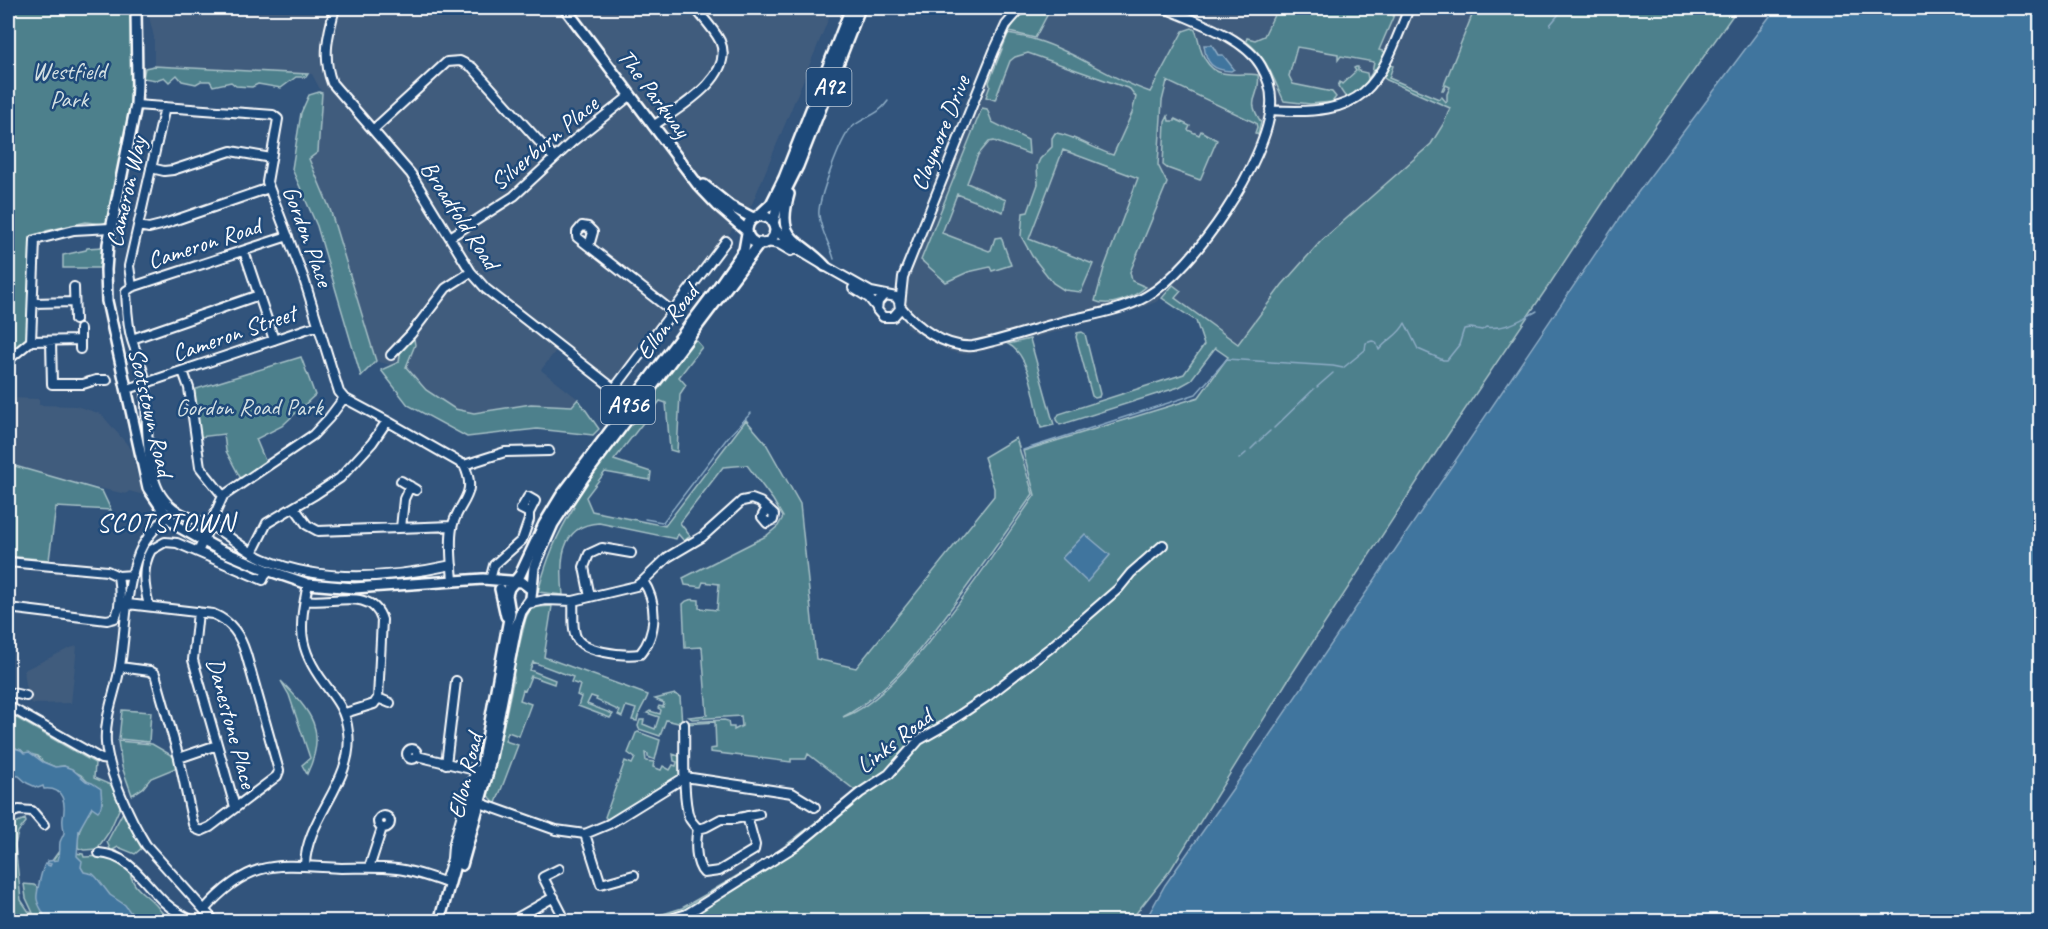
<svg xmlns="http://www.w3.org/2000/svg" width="2048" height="929" viewBox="0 0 2048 929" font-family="Caveat,sans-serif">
<rect width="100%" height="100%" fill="#32547c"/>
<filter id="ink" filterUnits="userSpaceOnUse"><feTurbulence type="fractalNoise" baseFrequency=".0167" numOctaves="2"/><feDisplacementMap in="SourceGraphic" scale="12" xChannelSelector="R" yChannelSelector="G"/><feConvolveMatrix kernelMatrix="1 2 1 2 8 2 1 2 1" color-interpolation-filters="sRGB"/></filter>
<g filter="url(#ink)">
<!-- built -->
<path fill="#405c7d" d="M147,8H833L752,204L615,382L561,344L541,370L578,399L573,407L531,404L474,413L455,409L426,390L399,362L391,365L376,361L330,209L309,159L322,93L312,74L154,66V37Z
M1013,8H1179L1209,20L1208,11L1205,8H1270L1275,12L1264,36L1255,40L1246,41L1255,48L1272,70L1284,101L1310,104L1332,92L1293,85L1289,76L1297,47L1379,51L1397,8H1480L1451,106L1444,123L1431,144L1362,205L1282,285L1238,344L1175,298L1173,285L1156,302L1135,310L1034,338L971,354H961L949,351L907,328L898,279L1002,20Z
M8,398L39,399V405L76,406L101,414L132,450L136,472L144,495L129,491L126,494L81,484L8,463Z
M77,646L71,703L32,704L28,699L24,670L68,649Z"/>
<!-- green -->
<path fill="#4e808c" stroke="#a6c0c6" stroke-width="1.5" d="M8,8H132L130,108L107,222L102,224L86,222L46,231L44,235L33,238L28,339L8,353Z
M1027,8H1051L1035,38L1009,32L1017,18Z
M1270,8H1397L1379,50L1386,52L1370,81L1350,98L1344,95L1338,86L1340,82L1342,84L1356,71L1354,68L1356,67H1358V71L1367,73L1368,79L1372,73L1374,62L1341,56L1338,60V54L1297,47L1289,76L1293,84L1332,92L1336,97L1332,102L1310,104L1284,101C1273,78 1267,57 1246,41L1247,38L1255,40L1264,36L1275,13Z
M1475,8H1738L1635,154L1549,285L1441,445L1286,683L1171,869L1130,921H641L682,908L710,892L778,851L856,791L808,754L806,759H791V762L710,752V749L716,748L715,722L686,724L687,722L724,720L728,721L729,727H734V730L742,726L741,716L692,719L689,717L707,715L702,647L685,648L683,604C687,599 692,599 699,600V608L717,610L719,584L703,582L701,587L685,585L683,578L766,536L778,526L783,517L773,500L747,465L723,467L680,523L690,536L684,541L678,534L676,539L599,523C558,525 560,565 563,595L538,592C547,559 556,536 574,507L569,504L694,338L702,347L679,377L686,385L680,394L677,452L670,450L666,403L660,401L614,460L651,472L650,480L605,472L586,497L592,511L665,526L746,420L765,442L800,504L816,659L856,668L994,496V488L984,457L1016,438L1033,494C1008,529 983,565 958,599C925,644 892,690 843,717C901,700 998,547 1035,495L1023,451L1199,397L1228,357L1215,348L1190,381L1179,387L1060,425L1056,420L1059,414L1184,374L1204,345L1196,321L1162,298L1173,285L1181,291L1175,298L1238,344L1282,285L1321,241L1431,144L1444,123L1450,108L1387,80L1384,78L1389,64L1393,66L1389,78L1439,99L1441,96L1446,102L1447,101V94L1450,87L1446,85L1444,90H1442Z
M1192,28L1195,30C1199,38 1199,46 1202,53C1214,83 1234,71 1258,75C1262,99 1244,96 1261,122L1258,135L1255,133L1257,127L1256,123L1167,81L1162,101L1158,165L1167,183L1130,272L1132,281L1146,287C1134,297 1110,308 1095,301L1104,268L1138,178L1063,150L1029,239L1093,264L1081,292L1064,290L1053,283L1032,256L1021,236L1023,213L1028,212L1038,184L1037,166L1040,159L1052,147V138L1055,133C1071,134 1096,150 1113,155L1132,113L1136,97L1130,89L1028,53L1015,57L1010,61L995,100L986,97L990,86L989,82L1008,34C1017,36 1027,37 1036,40C1076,52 1110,79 1150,92L1183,31Z
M154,66L308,74L306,77H296L281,88L258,84L252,87L236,86L231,82L213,86L210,81H201L196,84L182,81L177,75L169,82L164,77L156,80L143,78L145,68Z
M319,92L322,93L318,152L309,159L330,209L376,361L361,376L317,226L292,169L301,113L309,95Z
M982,108L987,109L992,122L1028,140L1029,154L994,141L989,142L978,155L967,183L1006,200L1003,212L957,194L942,233L989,251L991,250L995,238L1001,237L1011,265L992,271L990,267L968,272L946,282L921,260Z
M1168,116L1169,121H1175V119L1190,126L1188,130L1199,135L1201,131L1217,140L1200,180L1167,168L1163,165L1165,122Z
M102,247L100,268H63V255L86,250L87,248Z
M1082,332L1085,334L1100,394L1099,397L1095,398L1092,396L1076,337L1077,333Z
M408,339H414L415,345L406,367L426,390L455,409L474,413L531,404L572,406L578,399L599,429L593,435L537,429L467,437L408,405L381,370L399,362L401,348Z
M1030,339L1054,425L1041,428C1035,404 1031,355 1008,344Z
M301,357L315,395L282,426L256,439L266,463L241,479L226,451L224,434L199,437L193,390Z
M8,464L102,491L111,510L56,507L49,560L8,556Z
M552,606L544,657L648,695C645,704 638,711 637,721L632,720L636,709L626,706L622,717L618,715L620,711L596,700L597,698L591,696L587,704L613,714L610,718L578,706L581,697L577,695L580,685L571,682L573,677L533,662L530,670L555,680L554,684L531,676L525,691L523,690L520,700L531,704L519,736L508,732L505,741L518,745L496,803H493L492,799L488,796L514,678L513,671L526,618L530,610L538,607Z
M281,681C311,712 328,730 307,774L302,765L310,758L289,695Z
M675,694L680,697L682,724L666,720L660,736L639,729L638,726L640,720H644L643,724L655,729L659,717L647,713L650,711L660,714L661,710L658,708L659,706L663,707L664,703L655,699Z
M122,710L151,712L149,742L119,739Z
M8,713L95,763L94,778L111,785L121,805L109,832L97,849L84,850L78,848C76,832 83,820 92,807L102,803L101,795L81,775L64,766L55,767L43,762L38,756L24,753L21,750L8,746Z
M638,732L660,740L655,760L648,757V754L645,753L646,761L654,762L653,767L661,770L663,766L670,770L673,765L676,766L677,762L674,761L673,754L682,757L684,774L609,821L605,817L625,761L632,764L635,758L628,753L636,733Z
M118,741L152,744L176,758L178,767L151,778L143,788L132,795L122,767Z
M123,812L143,847L135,854L118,847L111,851L107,842Z
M12,816L15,823L25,819L26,822L18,832L15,845L21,900L29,912L33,913L26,898L24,884L34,885L41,890L49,867L53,866L51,862L59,851L83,854L84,857L105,856L128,866C134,892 140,888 156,905C162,912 162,915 172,921L8,922V817Z"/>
<!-- water -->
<path fill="#41749e" stroke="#8dacc5" stroke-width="1.5" d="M1776,8H2040V921H1145L1165,885L1248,767L1627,207Z
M1204,45H1212L1218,55H1223L1234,69L1231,71C1213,70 1206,64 1204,45Z
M1085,534L1110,555L1087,582L1062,558Z
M8,746L21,750L24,753L29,752L43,762L55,767L64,766L72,769L86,781L92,783L101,789C101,797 104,806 98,811L92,807L79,830L77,856L82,861L81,867L84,872L93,874L97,878L110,895L125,905L137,921L57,922L45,918C43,911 38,906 37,899C36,894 42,869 45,864L50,866L51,864L47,863L48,861L58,860C61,851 59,849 60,842C61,839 63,836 64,833C64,828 62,823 63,818C66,803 64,787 44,789L43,786L38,788L27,783L19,776L11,775L8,777Z"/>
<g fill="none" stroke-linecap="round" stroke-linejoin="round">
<!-- stream -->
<path stroke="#8dacc5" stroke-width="1.5" d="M1550,25L1564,8
M834,259C830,244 821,232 819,215C817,202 841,138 851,128C864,116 877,117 888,101
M1317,387L1333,373
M1274,428L1314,389
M1259,441L1270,431
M1251,449L1257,443
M1023,450L1196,394L1227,359L1333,366L1343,368L1365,350L1366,343L1372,341L1376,342L1379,350C1387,339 1399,336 1405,323L1418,349L1443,360H1447L1459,345L1464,329L1471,328L1482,330L1486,327C1505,330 1521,320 1537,311
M1239,459L1246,453
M645,519L662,522
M664,524L663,522L728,437L751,413"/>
<!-- minor casing -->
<g stroke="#fff" stroke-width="12">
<path id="minor" d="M335,8C328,34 322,57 332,83L411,174L471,272L486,289L631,402
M136,105L273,115L278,119L267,182L304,279L339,392L344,398L387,421
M1270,110C1366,117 1377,90 1409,8
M653,126C677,109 736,77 720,41C714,29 703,18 695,8
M374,129L447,62L460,61L472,67L554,158
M151,168L164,171L173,170L231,151L271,158
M138,226L149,228L161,225L269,188
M774,227L790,245L825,266L871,292L896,297L899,302L900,309L893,317H883L877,310L878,302L884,295
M288,236L132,287L126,291C127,307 127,324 132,340C136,353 142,366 145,379C147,386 146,394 146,402C147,428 147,473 161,495C175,517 198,518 218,530C234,539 247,552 264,559C322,584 392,578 452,565
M450,237L514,196L573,141L631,95
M767,242L779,244L791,251
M589,246L593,232L588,227L582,226L577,232V237L673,312
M244,251L274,340
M74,287L75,320
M132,287L129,266L165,107
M853,288L869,298L877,308
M33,303L74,302
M900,305L903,277L994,51L1006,25L1021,8
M900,306C916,327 945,348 973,346C1002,340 1031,330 1061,322C1089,315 1122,311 1147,296C1195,268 1268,160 1271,105C1272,92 1268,78 1261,66C1244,37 1194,21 1165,8
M80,329V349
M132,339L259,295
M31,341L35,240L74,230L111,228
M51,341L52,384H83L96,380H107
M391,355L411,334L446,288L471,272
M8,360L31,341L80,340
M183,371L189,388L200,467L223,496
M128,389L318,325
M614,389L726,241
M464,465L505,452L549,451
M401,481L416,490
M294,507L307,525L318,531L452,526
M167,516C156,528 145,538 139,553C125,588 126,629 120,666C116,692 104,716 106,743C108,772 131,821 146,845L215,922
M401,528L404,499L410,486
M198,552L223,496L313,435L329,418L344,398
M252,553L267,523L316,494L340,478L372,443L387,421L464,465C479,497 457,502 452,528C449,545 452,564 453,581
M8,562L107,571L118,576L133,575
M490,580L494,565L522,540L529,520V513L535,501L528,497L521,509L529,513
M590,597L584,567L589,554L602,548L631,553
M305,600C330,605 372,586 382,620L378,698L374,704L345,713
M573,601C574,612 572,624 575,634C579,653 625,656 640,654C657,634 658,603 643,581
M527,604L545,600L573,601L636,586L643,581L668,557L702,537L742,501L752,499L760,502L774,515L773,520L767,523L762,517L764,513L769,511
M149,605C144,587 141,568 151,550L165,542L177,543L263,580L267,570
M8,608L107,620L115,618C122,606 120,589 118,576
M198,612L193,660L235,807
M120,667L150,671L155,674L179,758L193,824L196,829L201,831L210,827L277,776L279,771L246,654C240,635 232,622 213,614L128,604
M8,692L26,696
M378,698L390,703
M8,706L101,759L109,760
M684,724C685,749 682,795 689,817C691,822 695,825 698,829L706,827L721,819H734L759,814
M407 754a5 5 0 1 1 10 0a5 5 0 1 1-10 0Z
M417,756L479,771
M179,758L217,745
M446,764L456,681
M685,777L792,793L815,807
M480,803L556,830L585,834L609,824L685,777
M8,814L19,810L32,811L44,825
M378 822a6 6 0 1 1 12 0a6 6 0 1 1-12 0Z
M698,829C695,841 695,864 704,873L719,871L754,850L755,845L747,816
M585,834L601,884L634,875
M99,853C130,855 143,882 164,902C174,911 184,917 196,922
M305,865C306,818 355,780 348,732C346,711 336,699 324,683C297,647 299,627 308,584
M369,868L382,828
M559,869L543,877L562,914
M445,882L452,859L453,846L467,796L472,788L475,770
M204,910C251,857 277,865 341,868C360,868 378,867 397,869C415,871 432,878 450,884
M510,922L554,897
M661,922L687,914L797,845L860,793L889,774L919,740L942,727L988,696L1050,648L1118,589L1131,573L1163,545"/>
</g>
<!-- major casing -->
<g stroke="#fff" stroke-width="14">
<path id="major" d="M136,8L137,84L136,105L108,244L106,270L107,301L148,488L167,516L179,527L220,550L267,570L308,584L354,588L483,579L522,582L531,589
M565,8L698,185L717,205L747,231
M704,185L730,206L753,218
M789,194C775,243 799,237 825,266
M758,216L771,204L784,178L851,8
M747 230a14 14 0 1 1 28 0a14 14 0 1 1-28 0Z
M773,224L777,208L798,166L860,8
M500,589L506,616
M462,865L488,772L516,628L521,612L531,598L534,567L553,524L584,477L760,243
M439,922L481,771L510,613L507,595L509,588L520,575L544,524L561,496L716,290L744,250L747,233"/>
</g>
<!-- minor -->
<use href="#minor" stroke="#1f4a7a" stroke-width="8"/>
<!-- major -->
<use href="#major" stroke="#1f4a7a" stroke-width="9"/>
</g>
</g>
<g text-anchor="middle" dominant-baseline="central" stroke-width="5" stroke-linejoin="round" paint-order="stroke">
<!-- shield labels -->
<g fill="#1f4a7a" stroke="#bcc9d7" stroke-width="1.5">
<rect x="806.5" y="68" width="45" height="38" rx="4.5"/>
<rect x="601" y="386" width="54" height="38" rx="4.5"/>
</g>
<g font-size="22" font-weight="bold" fill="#fff">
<text x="829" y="87">A92</text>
<text x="628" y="405">A956</text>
</g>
<!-- park labels -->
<g font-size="24" fill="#d3dfe2" stroke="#1f4a7a">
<text x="69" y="71">Westfield<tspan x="69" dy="28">Park</tspan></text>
<text x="249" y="407">Gordon Road Park</text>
</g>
<!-- street labels -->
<g font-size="24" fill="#fff" stroke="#1f4a7a">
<text transform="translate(654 93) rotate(53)">The Parkway</text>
<text transform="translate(940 133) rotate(-68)">Claymore Drive</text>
<text transform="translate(544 143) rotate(-40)">Silverburn Place</text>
<text transform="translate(126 192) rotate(-77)">Cameron Way</text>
<text transform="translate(460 215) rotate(57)">Broadfold Road</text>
<text transform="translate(308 236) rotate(70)">Gordon Place</text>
<text transform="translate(204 243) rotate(-18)">Cameron Road</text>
<text transform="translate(667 322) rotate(-53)">Ellon Road</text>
<text transform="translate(234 333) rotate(-19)">Cameron Street</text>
<text transform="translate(151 412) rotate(77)">Scotstown Road</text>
<text transform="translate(232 723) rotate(75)">Danestone Place</text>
<text transform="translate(894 741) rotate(-38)">Links Road</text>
<text transform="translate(465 776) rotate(-77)">Ellon Road</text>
</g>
<!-- quarter labels -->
<g font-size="27" letter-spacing="1.5" fill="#fff" stroke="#1f4a7a">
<text x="166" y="522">SCOTSTOWN</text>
</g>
</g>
<!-- margin -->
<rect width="2048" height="929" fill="none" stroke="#1f4a7a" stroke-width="30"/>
<rect x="15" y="15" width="2018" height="899" fill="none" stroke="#fff" stroke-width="2" filter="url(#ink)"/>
</svg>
